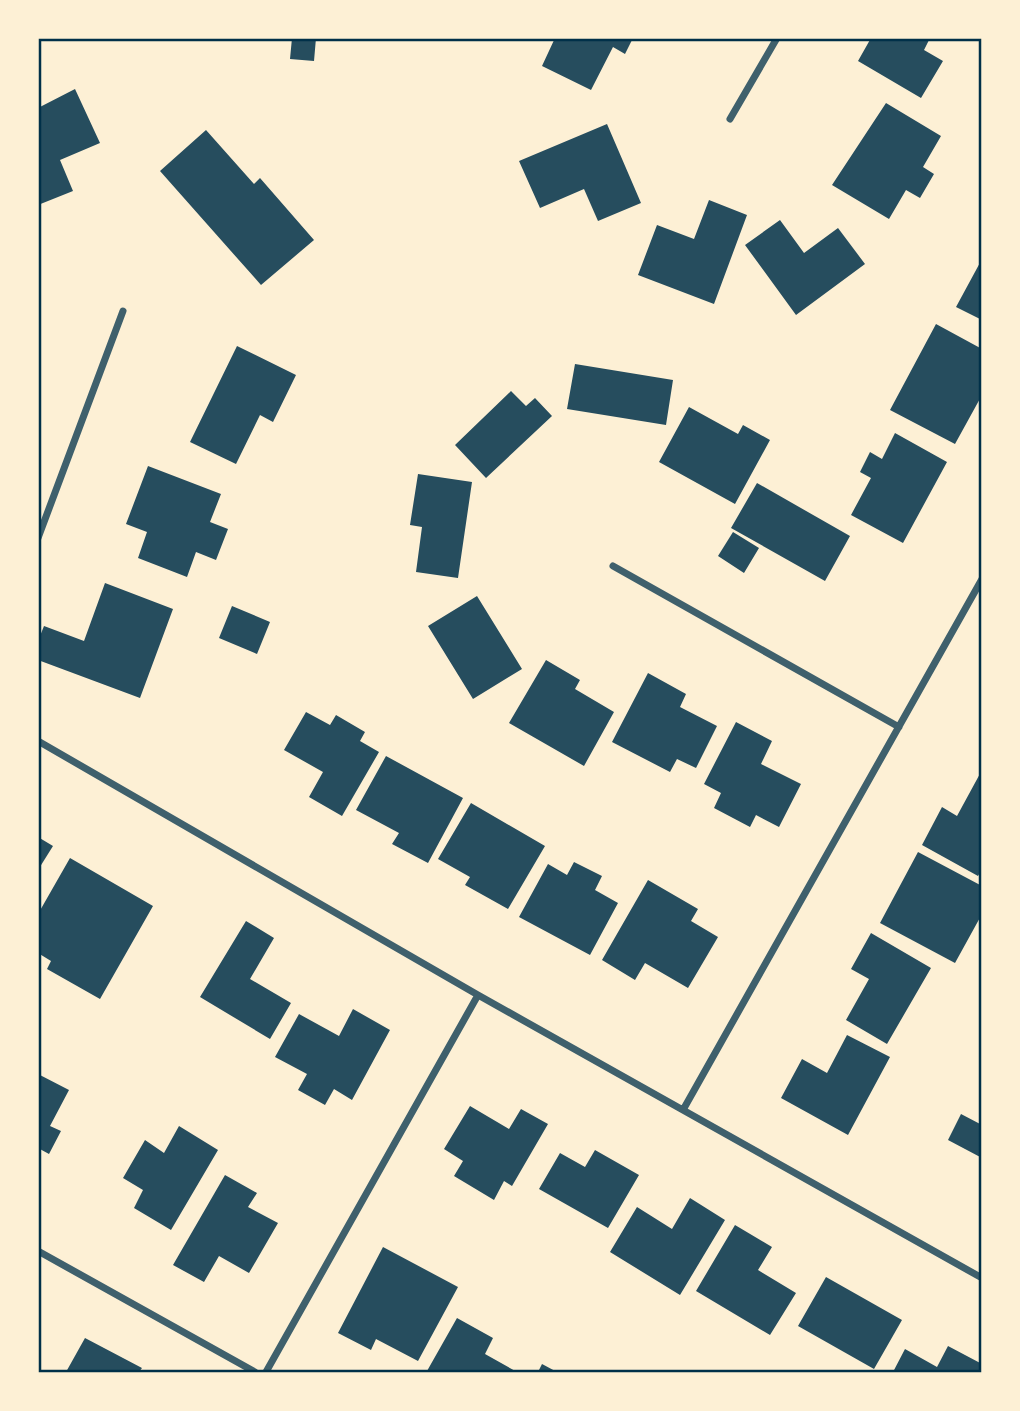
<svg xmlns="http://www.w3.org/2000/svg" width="1020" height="1411" viewBox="0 0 1020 1411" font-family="Poppins,sans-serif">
<rect width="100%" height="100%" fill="#fdf0d5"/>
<!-- building -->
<path fill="#264d5e" d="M292,38H316L314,61L290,59Z
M555,38H633L625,54L613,47L591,90L542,66Z
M871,38H930L924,50L943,61L921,98L858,61Z
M75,89L100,143L60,160L73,191L38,205V108Z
M886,103L941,136L923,167L934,174L920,198L906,190L889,219L832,185Z
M607,124L641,203L598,221L584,189L540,208L519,161Z
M206,130L254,184L260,178L314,240L261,285L160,171Z
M709,200L747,215L714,304L638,275L657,225L694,239Z
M780,220L804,253L838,228L865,264L796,315L745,245Z
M982,259V320L956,307Z
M936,324L982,349V395L955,444L890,410Z
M237,346L296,375L273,422L260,415L236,464L190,442Z
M575,364L673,380L666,425L567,409Z
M511,391L526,406L535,398L552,416L486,478L455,445Z
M689,407L738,434L743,425L770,440L735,504L659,462Z
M895,433L947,462L903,543L851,515L871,478L860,472L870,452L882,459Z
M148,466L221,494L210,522L228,529L216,560L196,552L187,577L138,558L147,532L126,524Z
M418,474L472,482L458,578L416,572L422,527L410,525Z
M757,483L850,536L825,581L731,528Z
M733,532L759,548L744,573L718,556Z
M105,583L173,609L140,698L38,660V641L44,626L84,641Z
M477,596L522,669L473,699L428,626Z
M232,606L270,622L257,654L219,638Z
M546,660L580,680L575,689L614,712L584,766L509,723Z
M648,673L686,694L680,707L717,726L696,768L677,759L670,772L612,742Z
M306,712L330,725L336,715L365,732L360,741L379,752L342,816L309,797L323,772L284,750Z
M736,722L772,741L761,764L801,784L779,827L756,815L750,827L714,808L721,793L704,784Z
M386,756L463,798L428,863L392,844L399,833L356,810Z
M982,770V869L978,876L922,845L942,807L957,816Z
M471,803L545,846L508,909L465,885L470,877L438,859Z
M38,837L53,846L38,870Z
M918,852L982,886V914L955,963L880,923Z
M70,858L153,906L100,999L47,969L51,961L38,953V914Z
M574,862L602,876L595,890L618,903L590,955L519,917L548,864L567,875Z
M648,880L698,909L691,921L718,937L688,988L645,963L635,980L602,960Z
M246,921L274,938L250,979L291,1003L270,1039L200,997Z
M871,933L931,968L887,1044L846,1020L869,979L851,969Z
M353,1009L390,1030L352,1100L334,1089L325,1105L298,1090L307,1074L275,1057L299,1014L339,1036Z
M847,1035L890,1057L848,1135L781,1098L802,1059L827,1073Z
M38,1074L69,1090L50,1126L61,1131L49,1154L38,1148Z
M470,1106L509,1129L521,1109L548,1124L512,1186L504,1181L494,1200L454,1176L463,1161L444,1149Z
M961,1114L982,1125V1158L948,1140Z
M179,1126L218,1150L171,1230L134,1208L143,1190L123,1178L145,1140L164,1153Z
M595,1150L639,1175L608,1228L539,1189L560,1153L585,1167Z
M225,1175L257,1193L248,1207L278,1223L249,1273L219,1256L204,1282L173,1265Z
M690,1198L725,1220L680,1295L610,1252L637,1207L672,1229Z
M735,1225L772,1247L758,1270L796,1293L770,1335L696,1291Z
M383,1247L458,1287L418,1361L376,1339L371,1350L338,1333Z
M826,1277L902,1320L874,1369L798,1326Z
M457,1318L493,1338L485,1354L517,1372L427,1371Z
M85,1338L142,1368L139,1372H66Z
M948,1346L982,1364L978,1372H893L905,1349L937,1367Z
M542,1364L557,1372H538Z"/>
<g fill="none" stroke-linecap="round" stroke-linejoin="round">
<!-- minor -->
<path stroke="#3f606c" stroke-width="7" d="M730,119L777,38
M38,538L123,311
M613,566L899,727
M38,741L478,995L982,1278
M683,1110L982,579
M38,1251L255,1372
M266,1372L478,995"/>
</g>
<!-- border -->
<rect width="1020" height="1411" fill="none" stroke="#fdf0d5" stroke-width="80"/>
<rect x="40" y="40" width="940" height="1331" fill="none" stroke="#003049" stroke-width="2.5"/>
</svg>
